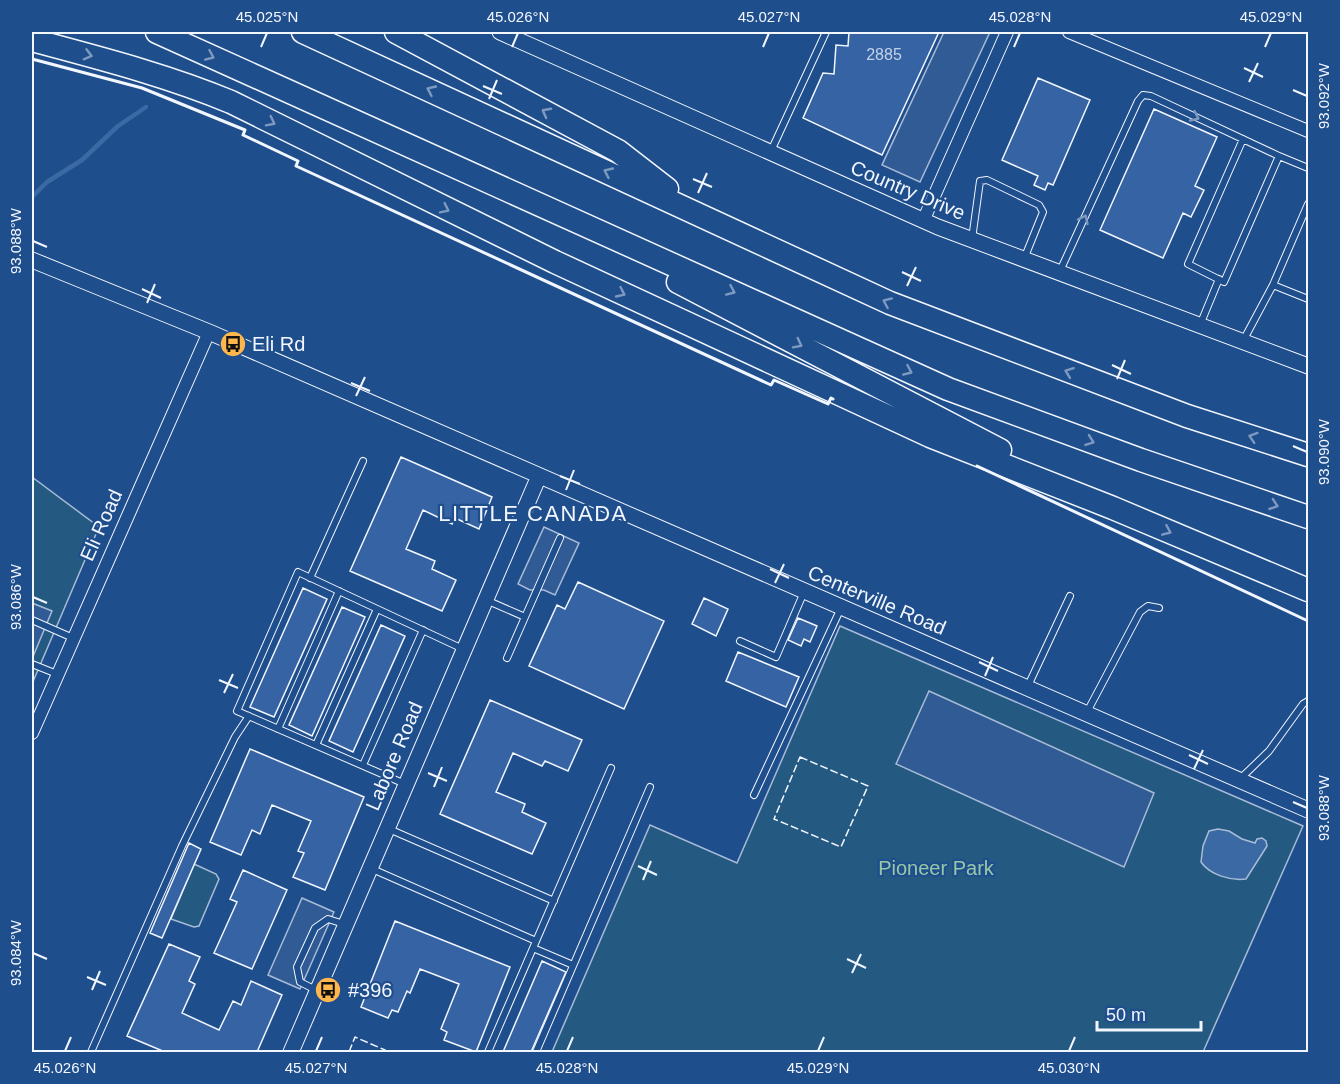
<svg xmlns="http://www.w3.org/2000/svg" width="1340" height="1084" viewBox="0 0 1340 1084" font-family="Arial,sans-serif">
<rect width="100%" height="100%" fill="#1f4e8c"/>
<!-- green -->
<path fill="#245a82" stroke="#a8bbd7" stroke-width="1.5" d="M32,477L99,527L32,684Z
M840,626L1303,826L1203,1052H552L650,825L737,863Z
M194,864L216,874L219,879L199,926L194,927L171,919Z"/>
<!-- parking -->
<path fill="#305b95" stroke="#a8bbd7" stroke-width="1.5" d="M944,32H990L920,182L882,165Z
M544,527L579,543L555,595L544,590H530L518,584Z
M32,603L52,611L32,659Z
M929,691L1154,793L1124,867L896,764Z
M302,898L334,912L300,989L268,975Z"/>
<!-- water -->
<path fill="#3b69a3" stroke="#a8bbd7" stroke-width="1.5" d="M1218,829L1229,831L1242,839L1255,843L1257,839L1262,838L1266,841L1267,846L1246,879C1231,881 1210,875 1201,862L1203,846L1209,831Z"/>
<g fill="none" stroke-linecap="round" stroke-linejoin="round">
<!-- stream -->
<path stroke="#3b69a3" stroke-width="4.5" d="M32,197L47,182L82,160L118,126L146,107"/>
</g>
<!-- building -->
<path fill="#3563a3" stroke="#f2f6ff" stroke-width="1.5" d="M849,32H939L882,155L803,118L823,73L834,74L836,45L848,46Z
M1038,78L1090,100L1053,185L1048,183L1045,190L1034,185L1038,176L1002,160Z
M1154,109L1217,137L1195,186L1204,190L1191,217L1183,213L1163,258L1100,230Z
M401,457L492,497L479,529L455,518L452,524L423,510L406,549L435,561L432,569L456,580L442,611L350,571Z
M578,582L664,621L624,709L529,666L557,605L565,609Z
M303,588L327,599L274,717L250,707Z
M704,598L728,609L716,636L692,624Z
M342,607L365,617L312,736L289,725Z
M798,618L817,626L810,642L804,639L801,646L788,640Z
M381,625L405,636L353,752L329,741Z
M738,652L799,677L786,707L726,681Z
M490,700L582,740L568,771L545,761L542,766L513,753L496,792L525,804L522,812L546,823L532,854L440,814Z
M250,749L364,797L325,890L293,877L304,853L298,851L311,821L272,805L260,834L252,830L241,855L210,842Z
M189,843L201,849L162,938L150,933Z
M243,870L287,890L252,969L214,953L237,902L230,899Z
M395,921L510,967L476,1052L444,1040L447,1032L441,1029L459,984L420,969L410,993L407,991L398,1012L392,1010L388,1018L361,1007Z
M169,944L200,957L189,981L195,984L182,1013L219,1030L233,1001L241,1005L251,981L282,995L257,1052H165L127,1036Z
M542,961L566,972L531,1052H503Z"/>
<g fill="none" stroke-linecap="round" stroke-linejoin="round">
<!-- service casing -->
<g stroke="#f2f6ff" stroke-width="8">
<path id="service" d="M771,151L826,32
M1279,156L1308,168
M972,239L980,181L987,180L1039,205L1043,212L1024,259
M1060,271L1138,101L1143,95L1151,96L1279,156L1224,282L1188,264L1243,139
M1273,285L1308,299
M1200,325L1219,279
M1243,341L1273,285L1308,204
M310,578L363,461
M486,600L525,617L560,538
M32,620L73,638
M740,641L776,657L804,592
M507,658L525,617
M32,664L57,674
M1027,688L1070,596
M1086,714L1140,612L1148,606L1159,608
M278,729L339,591
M316,745L377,609
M363,765L423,630
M1240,779L1269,751L1303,704L1308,701
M405,784L237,711L298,572L463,649
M754,795L841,608
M389,829L554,901
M370,868L536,941
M533,948L573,965
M316,990L300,982L297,967L315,928L328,919L344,924
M91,1052L182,846L235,737L249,716
M488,1052L611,768
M536,1052L650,787"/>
</g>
<!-- minor casing -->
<g stroke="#f2f6ff" stroke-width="14">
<path id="minor" d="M1069,32L1308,131
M923,221L1007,32
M32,733L209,332"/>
</g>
<!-- tertiary casing -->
<g stroke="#f2f6ff" stroke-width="17">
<path id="tertiary" d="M500,32L938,227L1308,366
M32,260L209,332L1308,810
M291,1052L539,476"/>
</g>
<!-- motorway casing -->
<g stroke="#f2f6ff" stroke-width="25">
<path id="motorway" d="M157,32L948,389L1141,460L1308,517
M303,32L890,303L1187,416L1308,455
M396,32L618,151L667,189
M32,40C99,58 166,75 231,102L555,262L930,436L1113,508L1308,590
M678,282L1000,450"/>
</g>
<!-- service -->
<use href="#service" stroke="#1f4e8c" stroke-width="6"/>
<!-- minor -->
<use href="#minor" stroke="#1f4e8c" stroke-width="12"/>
<!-- tertiary -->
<use href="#tertiary" stroke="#1f4e8c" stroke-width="15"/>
<!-- motorway -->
<use href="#motorway" stroke="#1f4e8c" stroke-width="22"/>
<!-- fence -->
<path stroke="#f2f6ff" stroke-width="1.5" stroke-dasharray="8 3" stroke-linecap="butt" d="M800,757L868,786L841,847L774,819Z
M349,1052L355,1037L385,1050L384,1052"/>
<!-- wall -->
<path stroke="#f2f6ff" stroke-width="3" d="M32,59L142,88L245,130L243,135L298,161L296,166L771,385L774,380L828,404L831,398L833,399
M977,466L1308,621"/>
</g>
<!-- one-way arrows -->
<defs><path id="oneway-chevron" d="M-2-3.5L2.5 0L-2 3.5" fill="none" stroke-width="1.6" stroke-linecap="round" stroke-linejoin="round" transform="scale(1.5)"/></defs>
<g stroke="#7e9ac0">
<use href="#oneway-chevron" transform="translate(88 55) rotate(15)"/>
<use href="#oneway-chevron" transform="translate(210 56) rotate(24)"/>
<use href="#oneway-chevron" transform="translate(431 90) rotate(-155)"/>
<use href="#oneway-chevron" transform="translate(546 112) rotate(-152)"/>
<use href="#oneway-chevron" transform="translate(1195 117) rotate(25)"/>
<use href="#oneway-chevron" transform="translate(271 122) rotate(27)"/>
<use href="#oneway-chevron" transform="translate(608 172) rotate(-155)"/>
<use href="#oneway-chevron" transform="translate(445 209) rotate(26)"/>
<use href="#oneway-chevron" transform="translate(1084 219) rotate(-65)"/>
<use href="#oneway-chevron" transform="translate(731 291) rotate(24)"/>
<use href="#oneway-chevron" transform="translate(621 293) rotate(25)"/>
<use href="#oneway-chevron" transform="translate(887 302) rotate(-156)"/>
<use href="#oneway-chevron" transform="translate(798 344) rotate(27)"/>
<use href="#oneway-chevron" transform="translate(908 371) rotate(24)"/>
<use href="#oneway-chevron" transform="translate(1069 372) rotate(-159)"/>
<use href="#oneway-chevron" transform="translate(1253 437) rotate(-162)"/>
<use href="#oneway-chevron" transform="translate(1090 441) rotate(20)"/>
<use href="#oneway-chevron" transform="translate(1274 505) rotate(19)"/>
<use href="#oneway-chevron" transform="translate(1167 531) rotate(23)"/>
</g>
<!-- ticks -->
<path fill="none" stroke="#f2f6ff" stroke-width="2" d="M261,47L267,33M512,47L518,33M763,47L769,33M1014,47L1020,33M1265,47L1271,33M1244,68L1263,77M1249,82L1258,63M483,86L502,94M1293,90L1307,96M489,99L497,80M693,179L712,187M698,193L707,173M33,241L47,247M902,272L921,281M907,286L916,267M142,289L161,298M147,303L155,284M1112,365L1131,374M1117,379L1125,360M351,383L370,391M356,396L365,377M1293,446L1307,452M560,476L580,484M566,490L574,470M770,569L789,578M775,583L784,564M33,597L47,603M979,662L998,671M985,676L993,657M219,680L238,688M224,693L233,674M1189,755L1208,764M1194,769L1203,750M428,773L447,781M434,787L442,767M1293,802L1307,808M638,866L657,875M643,880L651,861M33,953L47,959M847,959L866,968M852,973L861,954M87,977L106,985M92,990L100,971M65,1051L71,1037M316,1051L322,1037M567,1051L573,1037M818,1051L824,1037M1069,1051L1075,1037"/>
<!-- icons -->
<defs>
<g id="bus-disc" transform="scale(1.35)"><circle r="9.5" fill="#ffb74d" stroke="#1f4e8c"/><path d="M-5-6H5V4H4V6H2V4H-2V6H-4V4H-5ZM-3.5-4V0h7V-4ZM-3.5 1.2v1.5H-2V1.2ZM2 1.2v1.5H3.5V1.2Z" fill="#111"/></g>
</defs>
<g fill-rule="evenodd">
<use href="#bus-disc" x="233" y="344"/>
<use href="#bus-disc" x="328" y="990"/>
</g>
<g text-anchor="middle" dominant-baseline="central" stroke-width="4.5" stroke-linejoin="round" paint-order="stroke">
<!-- number labels -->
<g font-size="16" fill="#c3d1e8">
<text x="884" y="54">2885</text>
</g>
<!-- street labels -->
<g font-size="20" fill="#f2f6ff" stroke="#1f4e8c">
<text transform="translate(908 190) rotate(23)">Country Drive</text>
<text transform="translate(101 525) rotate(-66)">Eli Road</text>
<text transform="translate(877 600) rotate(23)">Centerville Road</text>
<text transform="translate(394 756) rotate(-67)">Labore Road</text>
</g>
<!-- poi labels -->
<g font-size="20" fill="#f2f6ff" stroke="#1f4e8c" text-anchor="start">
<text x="252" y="344">Eli Rd</text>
<text x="348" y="990">#396</text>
</g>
<!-- park labels -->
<g font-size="20" fill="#97c8a6" stroke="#1f4e8c">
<text x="936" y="868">Pioneer Park</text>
</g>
<!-- quarter labels -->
<g font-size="22" letter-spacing="1.5" fill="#f2f6ff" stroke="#1f4e8c">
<text x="533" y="513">LITTLE CANADA</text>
</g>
</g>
<!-- border -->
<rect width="1340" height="1084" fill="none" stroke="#1f4e8c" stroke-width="66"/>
<!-- scale -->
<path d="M1097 1021v9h104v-9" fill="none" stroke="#f2f6ff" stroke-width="3"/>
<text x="1106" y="1021" font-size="18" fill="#f2f6ff" stroke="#1f4e8c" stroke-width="4.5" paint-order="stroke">50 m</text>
<rect x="33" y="33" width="1274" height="1018" fill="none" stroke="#f2f6ff" stroke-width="2"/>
<g font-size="15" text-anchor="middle" fill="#f2f6ff">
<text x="267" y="22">45.025°N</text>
<text x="518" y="22">45.026°N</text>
<text x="769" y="22">45.027°N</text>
<text x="1020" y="22">45.028°N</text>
<text x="1271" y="22">45.029°N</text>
<text transform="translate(1324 96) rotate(-90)" y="5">93.092°W</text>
<text transform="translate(16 241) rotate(-90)" y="5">93.088°W</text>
<text transform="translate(1324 452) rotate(-90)" y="5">93.090°W</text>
<text transform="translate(16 597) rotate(-90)" y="5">93.086°W</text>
<text transform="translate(1324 808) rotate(-90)" y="5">93.088°W</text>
<text transform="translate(16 953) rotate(-90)" y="5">93.084°W</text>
<text x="65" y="1073">45.026°N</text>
<text x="316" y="1073">45.027°N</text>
<text x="567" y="1073">45.028°N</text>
<text x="818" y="1073">45.029°N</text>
<text x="1069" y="1073">45.030°N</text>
</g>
</svg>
